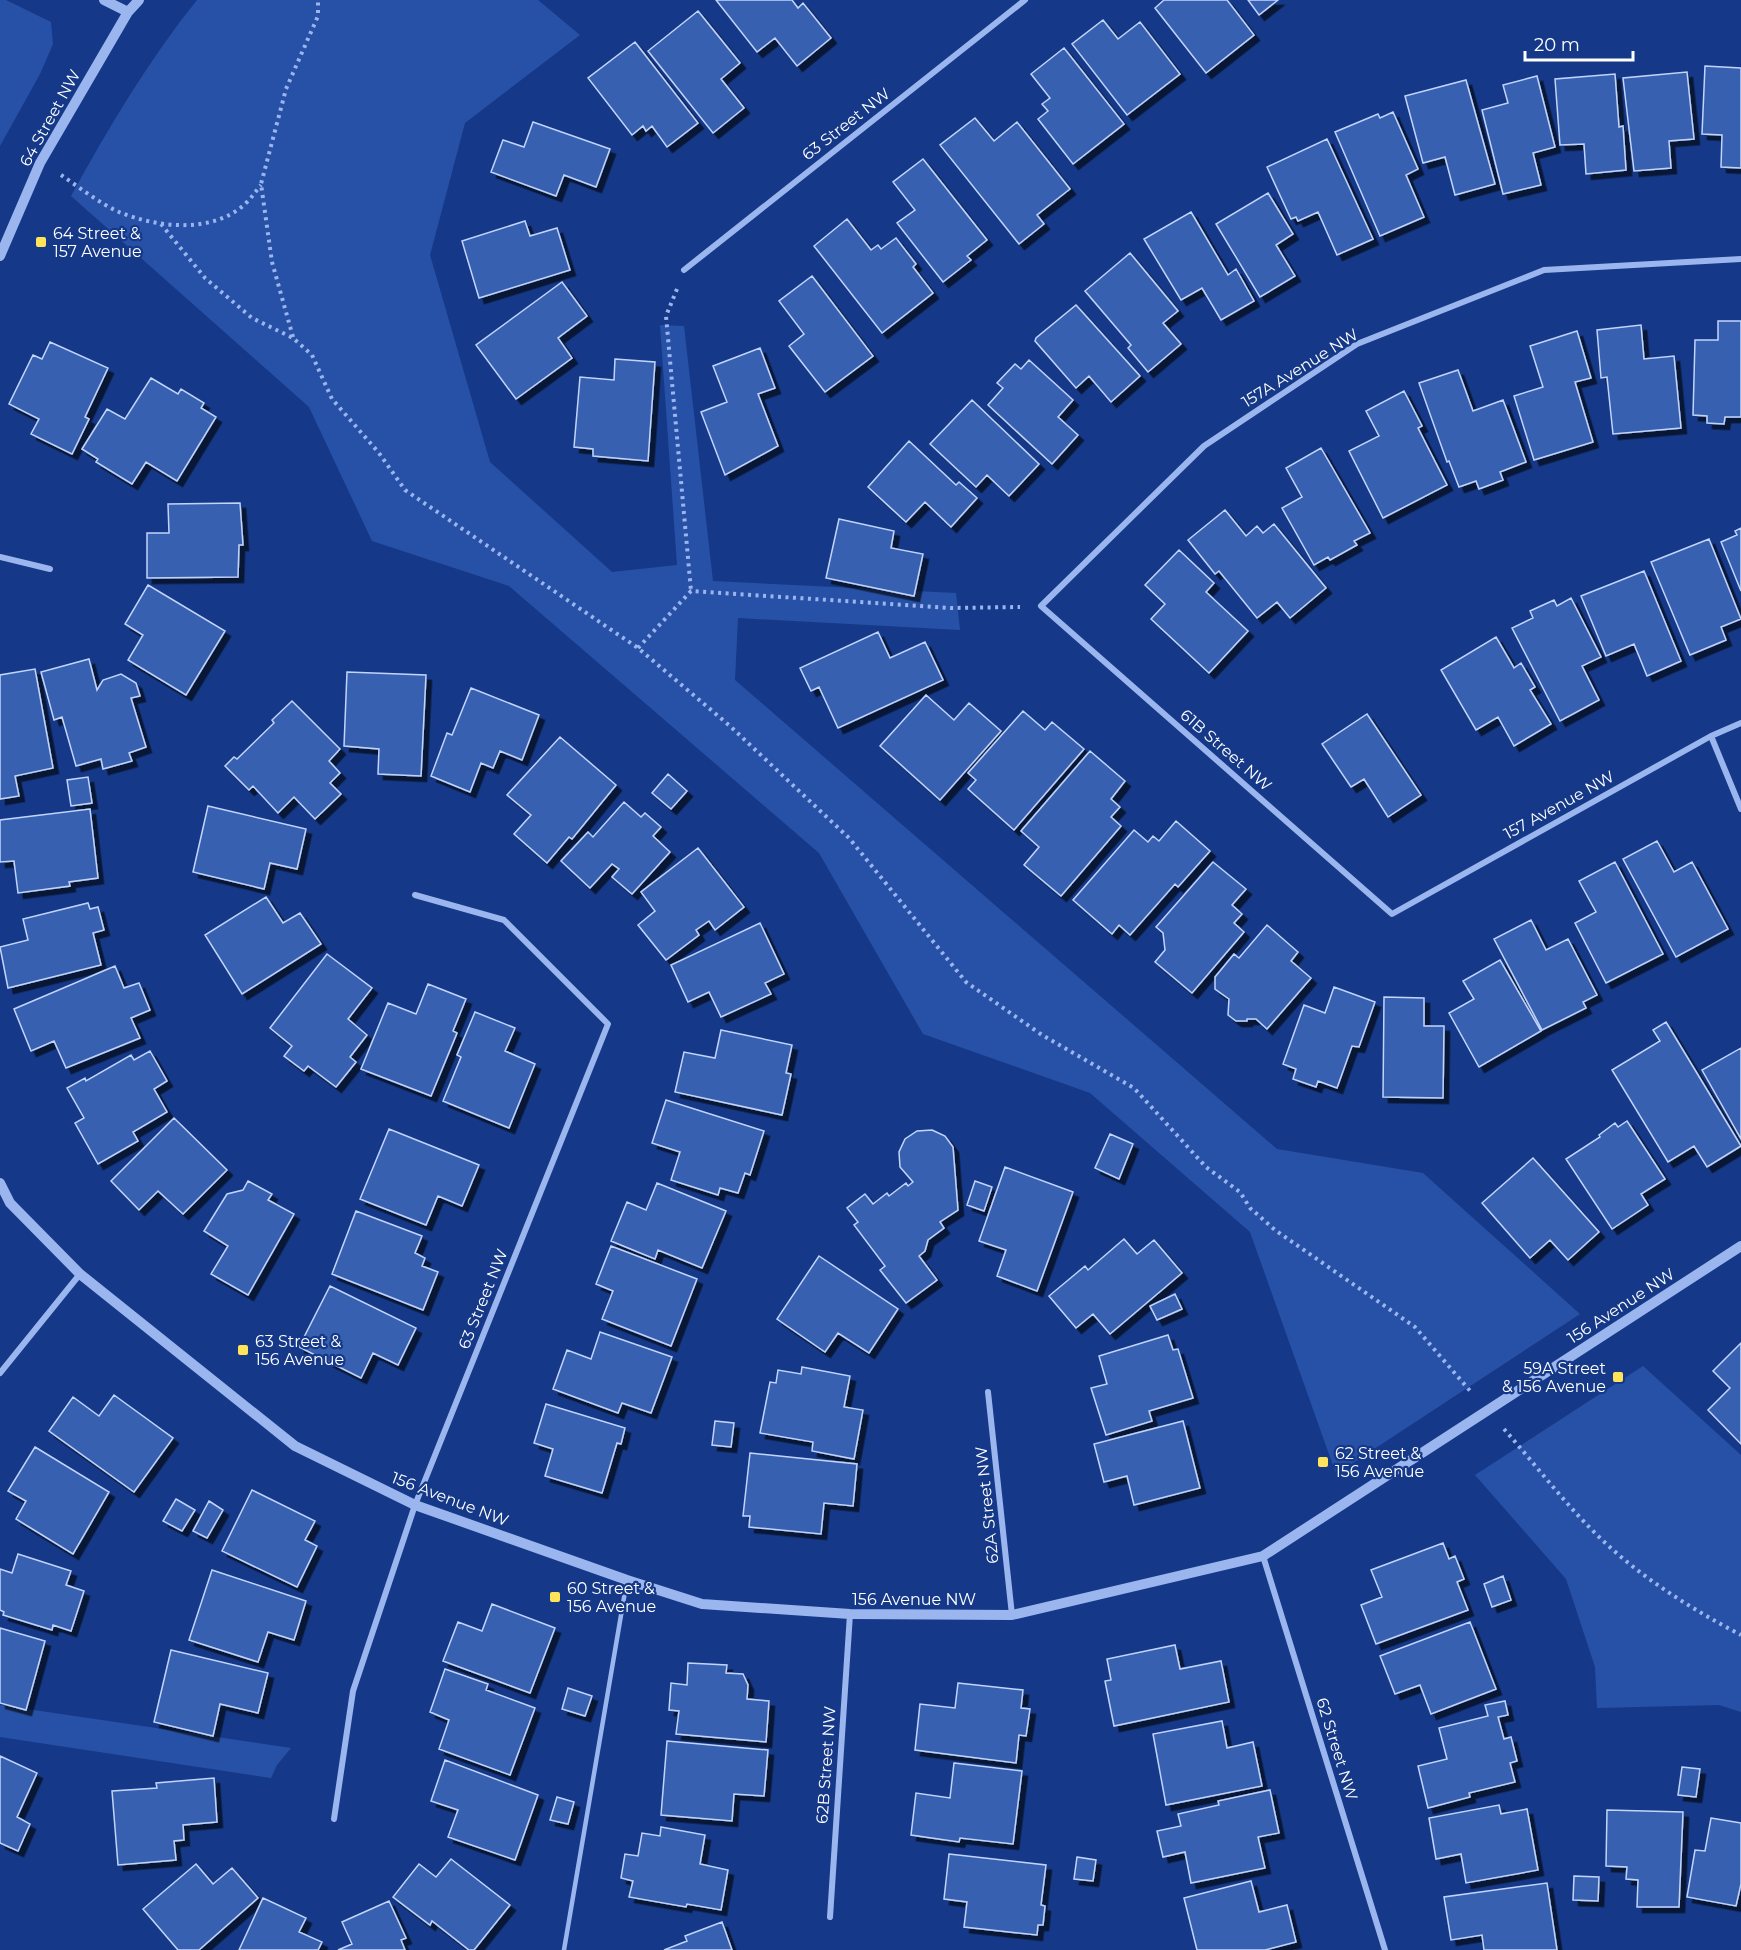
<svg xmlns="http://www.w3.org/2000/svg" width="1741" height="1950" viewBox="0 0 1741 1950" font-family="Montserrat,sans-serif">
<defs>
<filter id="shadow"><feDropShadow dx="5.5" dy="5.5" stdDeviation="0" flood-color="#0009"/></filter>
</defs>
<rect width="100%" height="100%" fill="#153988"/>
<!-- green -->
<path fill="#2751a7" d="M0,0H6L51,22L53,44L40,74L0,146Z
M197,0H538L580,35L465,123L430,255L490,462L612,572L677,565L660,325L684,326L713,581L956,593L960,630L738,618L735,680L1277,1149L1423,1173L1580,1314L1336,1474L1250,1232L1090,1093L923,1034L819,853L509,586L372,541L309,407L71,196C109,127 148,61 197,0Z
M1643,1366L1741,1455V1712L1719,1705L1597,1708L1595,1667L1566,1579L1475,1475Z
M0,1705L291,1748L277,1765L271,1778L0,1737Z"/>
<!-- building -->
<path fill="#3860b0" stroke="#c1d4fb" stroke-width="1.5" filter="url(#shadow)" d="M716,0H792L798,8L803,3L831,38L797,66L775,38L757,52Z
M1164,0H1227L1254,35L1206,73L1155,8Z
M1248,0H1278L1259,15Z
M698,11L740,63L721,79L744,108L713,133L648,51Z
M1103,20L1118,39L1140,22L1180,74L1127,115L1072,44Z
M635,42L698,123L667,147L652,126L646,131L643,126L632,135L588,78Z
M1064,48L1124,124L1073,164L1038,119L1048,111L1042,104L1050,98L1031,74Z
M1705,66L1741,68V168L1721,167L1722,135L1702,134Z
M1687,72L1694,139L1669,141L1671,168L1634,171L1623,78Z
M1615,74L1619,127L1623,126L1626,170L1586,174L1584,144L1560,145L1555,79Z
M1537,76L1555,147L1533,153L1541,185L1503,194L1482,110L1508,103L1503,85Z
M1466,80L1495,184L1455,195L1445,157L1423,163L1405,96Z
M1393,112L1418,169L1406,175L1424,217L1380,236L1335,132L1378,114L1380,118Z
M975,118L994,141L1017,122L1070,189L1037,215L1044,224L1019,244L940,145Z
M533,122L610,149L596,187L564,175L556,196L491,172L503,140L524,147Z
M1327,139L1373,239L1337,255L1318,212L1298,221L1296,217L1291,219L1267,167Z
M923,159L987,240L967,256L971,260L943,282L897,223L915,210L893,182Z
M1268,193L1293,234L1276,245L1295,276L1260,297L1216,224Z
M1191,212L1228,275L1236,269L1254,301L1221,320L1202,288L1181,300L1144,239Z
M847,219L871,250L878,245L881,249L896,238L916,264L913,267L933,293L882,333L814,246Z
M525,221L530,236L557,228L570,270L479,298L462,241Z
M1130,253L1178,311L1163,323L1181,344L1148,372L1128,348L1131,345L1085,291Z
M812,276L873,356L825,392L789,346L804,334L779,301Z
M562,282L587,316L558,338L572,358L516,399L476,345Z
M1076,305L1140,376L1111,402L1089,376L1076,388L1035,341L1036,338Z
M1718,321H1741V417H1725L1724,424L1707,423V416L1693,415L1695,340H1718Z
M1641,325L1644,359L1674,356L1681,428L1613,434L1607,377L1601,378L1597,330Z
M1577,331L1591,378L1575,382L1593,442L1534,460L1514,396L1543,387L1530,346Z
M50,342L108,368L85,417L89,419L72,454L31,434L39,419L9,404L33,355L42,359Z
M760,348L775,388L758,394L778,446L725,475L701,412L727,402L713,366Z
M615,359L655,362L648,461L593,456V449L574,447L580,377L614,380Z
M1029,360L1073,400L1058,417L1078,435L1052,464L988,405L1003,388L997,383L1015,364L1021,369Z
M1458,370L1473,411L1503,400L1526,462L1500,472L1503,480L1479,489L1476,481L1459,487L1449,461L1447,462L1419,383Z
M151,378L178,394L181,389L204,403L201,408L216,417L177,481L146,462L132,484L96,462L98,459L82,449L107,409L125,419Z
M1404,391L1422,426L1418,428L1447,485L1383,518L1349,451L1379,436L1366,411Z
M972,400L1039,464L1009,496L987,475L976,487L930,444Z
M909,441L956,485L959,482L977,498L951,527L925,502L906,522L868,487Z
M1321,448L1370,533L1354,541L1357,545L1330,560L1328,557L1314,565L1282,508L1302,497L1286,468Z
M240,503L243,545H239L238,577L147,578V533H169L168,504Z
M1225,510L1246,536L1257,526L1263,533L1274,524L1326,588L1290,618L1277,602L1257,618L1219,571L1215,574L1188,540Z
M839,519L894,531L891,548L923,554L914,596L826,578Z
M1741,528V591L1721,542L1737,535L1735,531Z
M1709,539L1741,619L1721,627L1726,640L1690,655L1651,562Z
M1179,550L1214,583L1206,592L1248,631L1209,673L1151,619L1165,604L1145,585Z
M1644,571L1681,661L1647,676L1634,644L1606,656L1581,596Z
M148,585L225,631L186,695L128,660L143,635L125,624Z
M1571,598L1601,657L1582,666L1599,700L1560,721L1512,628L1533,618L1530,611L1554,600L1557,606Z
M878,632L890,658L925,642L943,680L838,728L819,687L811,691L800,668Z
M1496,637L1514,668L1521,663L1535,687L1530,690L1551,724L1514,746L1498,717L1476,730L1441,670Z
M89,659L97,690L103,680L121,674L136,683L140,696L131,698L146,747L129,753L132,761L103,769L101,759L76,766L62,717L54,720L41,672Z
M35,669L53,768L15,776L19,796L0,799V675Z
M347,672L426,675L421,776L378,774L379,749L344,746Z
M471,688L539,715L522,760L500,751L493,768L481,763L470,792L431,776L447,733L452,735Z
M926,695L954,720L969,703L1001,731L940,800L880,746Z
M292,701L340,749L329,761L340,773L330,783L341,794L315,819L294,797L278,813L253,786L249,790L225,766L234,757L237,759L274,723L272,720Z
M1023,711L1045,730L1052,722L1084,749L1014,830L968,789L976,780L968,773Z
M1367,714L1421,795L1388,817L1364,779L1351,787L1322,744Z
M560,737L616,785L572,839L569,837L547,863L514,834L531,815L507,795Z
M1090,751L1125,781L1111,799L1120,807L1111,817L1121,826L1061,896L1024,865L1039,847L1021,831Z
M668,774L687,791L671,809L652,793Z
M88,777L92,803L71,806L67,780Z
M624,802L641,817L645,813L661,827L653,836L670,852L632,894L612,877L619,869L612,864L590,888L561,861L588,832L593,837Z
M208,806L306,829L297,869L270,863L264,889L193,872Z
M90,809L98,878L69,882L70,886L18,893L14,861L0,862V820Z
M1176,821L1210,851L1178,887L1175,884L1130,935L1119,925L1112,934L1073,900L1134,830L1148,842L1153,836L1159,841Z
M1657,841L1674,872L1692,862L1728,929L1676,957L1623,859Z
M698,848L744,907L715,930L709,921L696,930L699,935L666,960L638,925L655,911L641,892Z
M1213,862L1246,889L1232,905L1242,914L1234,923L1244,932L1192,993L1155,962L1165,950L1163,933L1156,927Z
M1615,862L1663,954L1606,983L1575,923L1596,912L1579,881Z
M266,897L283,923L300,913L321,944L242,994L205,935Z
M88,903L90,909L98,907L104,930L93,933L101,965L8,988L0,947L28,940L23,919Z
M1531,920L1546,950L1568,939L1597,995L1583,1002L1586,1008L1542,1030L1494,939Z
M760,923L784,974L765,983L771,994L721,1017L709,992L688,1002L671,965Z
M1267,925L1298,952L1291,961L1311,978L1267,1029L1256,1019H1247V1021H1236L1228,1015L1229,999L1215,989V977L1234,954L1239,958Z
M327,954L372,988L348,1019L367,1035L350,1057L356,1062L336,1087L308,1066L304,1071L284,1056L292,1046L270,1028Z
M1500,960L1541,1031L1479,1067L1449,1013L1474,999L1463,981Z
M115,966L124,988L139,983L150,1010L131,1018L140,1038L66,1068L54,1041L31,1051L14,1009Z
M428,984L466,999L453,1031L457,1033L431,1096L361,1069L388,1003L416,1014Z
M1334,987L1375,1002L1359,1047L1352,1046L1337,1088L1318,1081L1316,1087L1293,1079L1296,1069L1283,1064L1304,1005L1325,1013Z
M1384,997L1424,998V1026H1444L1443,1098L1383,1097Z
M475,1012L515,1028L505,1051L535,1064L509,1128L443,1101L461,1057L457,1055Z
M1666,1022L1741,1146L1707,1167L1694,1146L1668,1162L1612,1070L1660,1041L1653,1030Z
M721,1030L792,1045L786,1073L791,1074L782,1115L675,1092L684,1052L715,1058Z
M1741,1048V1139L1702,1070Z
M150,1051L167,1081L154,1089L167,1112L133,1132L138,1141L98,1164L75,1123L84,1118L67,1088L85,1078L86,1081L131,1055L134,1060Z
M666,1100L764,1131L750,1175L745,1173L738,1193L720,1188L718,1195L671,1180L680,1152L652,1143Z
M174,1118L227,1170L183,1214L158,1191L139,1210L111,1181Z
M1627,1121L1665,1179L1641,1194L1648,1205L1612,1229L1566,1159L1600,1137L1599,1135L1615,1123L1618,1127Z
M389,1129L479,1165L462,1206L438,1196L426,1225L360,1199Z
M932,1130L945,1136L953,1147L958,1210L940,1222L944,1228L928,1240L925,1251L919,1256L937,1280L906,1303L880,1270L885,1266L854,1225L858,1222L847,1208L865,1194L873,1204L887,1193L889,1196L906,1183L908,1186L913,1182L900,1167L899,1152L905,1139L917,1131Z
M1110,1134L1133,1144L1119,1179L1095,1168Z
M1533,1158L1599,1232L1568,1260L1550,1240L1530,1258L1482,1203Z
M1005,1167L1073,1192L1037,1291L997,1276L1006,1250L979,1241Z
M248,1181L272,1194L268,1200L294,1214L248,1295L211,1274L228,1246L204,1231L227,1194L243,1190Z
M975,1181L992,1187L984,1211L967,1205Z
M657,1183L726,1211L702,1268L658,1250L655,1259L611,1241L627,1202L646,1210Z
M356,1211L422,1236L415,1253L425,1258L422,1266L438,1272L423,1310L332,1274Z
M1124,1239L1137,1254L1154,1240L1182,1273L1110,1334L1093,1314L1076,1328L1049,1296L1085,1266L1088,1270Z
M611,1246L697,1279L671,1346L602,1319L613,1291L596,1284Z
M819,1256L898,1309L869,1353L838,1333L825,1352L777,1319Z
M330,1286L416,1328L398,1365L373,1353L361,1378L299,1347Z
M1175,1294L1182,1309L1157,1320L1150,1306Z
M600,1332L672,1357L651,1413L622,1403L618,1413L553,1389L567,1350L591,1359Z
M1168,1335L1173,1350L1178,1349L1193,1398L1149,1411L1152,1421L1106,1435L1091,1388L1107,1384L1099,1356Z
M1741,1343V1444L1708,1410L1730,1388L1713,1371Z
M802,1367L850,1376L844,1407L863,1410L854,1459L812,1451L813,1442L760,1433L770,1382L776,1383L778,1370L801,1374Z
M114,1395L173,1438L134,1492L49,1431L73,1397L99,1416Z
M546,1404L625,1428L621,1444L617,1443L602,1493L545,1476L553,1449L534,1443Z
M715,1421L734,1423L731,1447L712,1445Z
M1183,1421L1200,1488L1134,1505L1127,1476L1104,1482L1094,1444Z
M35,1447L109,1492L73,1554L16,1519L26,1501L8,1491Z
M750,1453L857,1464L853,1506L824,1503L821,1534L749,1527L750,1516H743Z
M252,1490L315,1521L305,1540L317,1546L297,1587L222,1551Z
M176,1499L195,1510L182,1531L163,1521Z
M209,1501L223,1510L207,1538L193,1531Z
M1443,1543L1449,1559L1455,1556L1464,1579L1457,1582L1468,1610L1376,1644L1361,1605L1382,1597L1371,1570Z
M18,1554L71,1571L66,1585L84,1591L71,1631L53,1625L52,1630L3,1615L4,1612L0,1610V1569L12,1573Z
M212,1570L306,1601L294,1640L268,1632L258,1662L189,1640Z
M1503,1576L1511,1600L1492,1607L1484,1584Z
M492,1604L555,1628L530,1693L443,1661L458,1622L482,1631Z
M1470,1622L1496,1689L1431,1714L1420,1685L1395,1694L1380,1656Z
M0,1628L45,1641L26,1710L0,1703Z
M1175,1645L1180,1669L1221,1661L1229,1702L1114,1726L1105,1681L1111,1680L1107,1659Z
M171,1650L268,1673L258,1713L220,1704L213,1736L154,1722Z
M688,1663L727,1665L726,1673L743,1674L748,1685L747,1699L769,1701L766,1742L676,1734L679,1711L669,1710L671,1683L687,1685Z
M445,1669L488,1684L486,1690L535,1708L510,1775L439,1749L449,1720L430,1712Z
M958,1683L1023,1690L1021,1708L1030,1709L1026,1736L1019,1735L1016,1763L915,1750L920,1704L955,1708Z
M568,1688L592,1696L585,1716L562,1709Z
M1505,1701L1508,1715L1498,1717L1504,1739L1511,1737L1517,1761L1510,1763L1515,1782L1469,1793L1470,1797L1428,1808L1418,1766L1447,1759L1439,1728L1488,1716L1485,1705Z
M1222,1721L1227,1748L1253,1742L1262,1786L1166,1805L1153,1734Z
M667,1741L768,1750L764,1796L734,1794L732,1821L661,1815Z
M0,1756L37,1773L17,1817L30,1824L18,1851L0,1843Z
M445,1760L538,1795L515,1860L448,1837L458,1810L431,1801Z
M954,1763L1022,1771L1013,1844L960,1838L959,1842L911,1835L916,1793L950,1798Z
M1682,1767L1700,1769L1696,1797L1678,1795Z
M214,1778L217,1822L183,1825L184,1840L174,1841L176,1860L118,1865L112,1791L157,1788L156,1783Z
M1270,1790L1279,1833L1258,1837L1265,1868L1191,1883L1185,1852L1163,1857L1157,1831L1181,1826L1178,1814L1219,1805L1218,1801Z
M557,1797L574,1802L568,1824L550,1820Z
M1499,1805L1501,1814L1527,1809L1538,1870L1466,1883L1461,1854L1436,1859L1429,1818Z
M1607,1810L1683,1812L1679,1907H1637L1638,1880L1626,1879L1627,1867L1606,1866Z
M1711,1818L1741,1823V1884L1736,1906L1687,1897L1695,1850L1705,1851Z
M661,1827L705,1835L700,1864L728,1870L721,1910L687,1904L686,1907L629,1897L633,1881L621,1878L625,1854L638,1856L642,1833L660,1836Z
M949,1854L1046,1865L1041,1905L1045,1906L1043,1925H1038L1037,1935L964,1927L967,1902L944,1899Z
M1077,1857L1096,1860L1093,1881L1074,1879Z
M451,1859L510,1905L474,1950H469L432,1921L430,1925L393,1897L419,1864L436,1877Z
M196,1864L213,1884L232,1868L258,1898L199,1950H178L143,1909Z
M1574,1876L1599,1877L1598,1901L1573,1900Z
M1251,1881L1259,1912L1287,1905L1296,1942L1265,1950H1197L1184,1898Z
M1547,1883L1557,1950H1484L1482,1935L1451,1940L1444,1897Z
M263,1898L306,1918L299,1932L322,1942L318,1950H239Z
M389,1901L406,1938L401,1940L405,1950H338L352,1944L342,1922Z
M722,1922L732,1950H664L687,1941L685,1936Z"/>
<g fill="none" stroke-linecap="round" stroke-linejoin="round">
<!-- path -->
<path stroke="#9bb6ef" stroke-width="4" stroke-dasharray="3 4.5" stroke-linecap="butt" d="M61,175C79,187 99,203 119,212C158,228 214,234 246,203C252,197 256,191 261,185
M161,224L205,278L252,318L293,338L312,355L332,399L379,453L405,490L638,648L730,726L849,838L966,982L1042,1035L1134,1088L1206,1167L1240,1192L1250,1208L1275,1230L1415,1327L1471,1392
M677,289L666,316L691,591
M293,337L272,262L261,184L286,89L318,16V0
M638,648L691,591L951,608L1020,607
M1504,1429C1534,1463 1562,1500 1595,1533C1637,1575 1688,1607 1741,1635"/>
<!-- service -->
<path stroke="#9bb6ef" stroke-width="4.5" d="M564,1950L627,1580"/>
<!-- minor -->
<path stroke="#9bb6ef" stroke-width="6" d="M1741,259L1544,270L1357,344L1204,446L1041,606L1392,914L1711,736L1741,723
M684,270L1025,0
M0,557L50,569
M1711,736L1741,809
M0,1373L80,1274
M988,1392L1012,1615
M1263,1556L1385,1950
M334,1819L353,1691L415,1505L608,1024L504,920L415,895
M830,1917L850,1614"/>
<!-- tertiary -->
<path stroke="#9bb6ef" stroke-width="10" d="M104,0L128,12
M0,256L40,163L128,12L139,0
M0,1183L10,1203L80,1274L295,1446L415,1505L627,1580L702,1604L850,1614L1012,1615L1263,1556L1741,1246"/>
</g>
<!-- markers -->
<g fill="#ffe358" stroke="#153988" stroke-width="2">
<rect x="35" y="236" width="12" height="12" rx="3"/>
<rect x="237" y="1344" width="12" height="12" rx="3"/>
<rect x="1612" y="1371" width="12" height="12" rx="3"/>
<rect x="1317" y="1456" width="12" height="12" rx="3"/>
<rect x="549" y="1591" width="12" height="12" rx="3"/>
</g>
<g text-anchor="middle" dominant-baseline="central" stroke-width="4.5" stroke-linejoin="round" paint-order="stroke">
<!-- street labels -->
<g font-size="16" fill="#fff" stroke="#153988">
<text transform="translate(50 118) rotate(-61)">64 Street NW</text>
<text transform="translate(846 124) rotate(-38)">63 Street NW</text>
<text transform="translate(1300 368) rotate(-32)">157A Avenue NW</text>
<text transform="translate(1226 750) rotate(41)">61B Street NW</text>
<text transform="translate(1559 805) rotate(-29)">157 Avenue NW</text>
<text transform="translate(483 1299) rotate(-68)">63 Street NW</text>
<text transform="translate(1621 1306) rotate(-33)">156 Avenue NW</text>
<text transform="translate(450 1499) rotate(21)">156 Avenue NW</text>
<text transform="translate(987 1505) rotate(-96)">62A Street NW</text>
<text x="914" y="1599">156 Avenue NW</text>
<text transform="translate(1337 1749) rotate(73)">62 Street NW</text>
<text transform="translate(826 1765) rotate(-86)">62B Street NW</text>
</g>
<!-- poi labels -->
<g font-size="16" fill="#fff" stroke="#153988" text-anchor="start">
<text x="53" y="233">64 Street &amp;<tspan x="53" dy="18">157 Avenue</tspan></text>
<text x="255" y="1341">63 Street &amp;<tspan x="255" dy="18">156 Avenue</tspan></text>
<text x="1606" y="1368" text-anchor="end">59A Street<tspan x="1606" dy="18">&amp; 156 Avenue</tspan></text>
<text x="1335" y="1453">62 Street &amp;<tspan x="1335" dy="18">156 Avenue</tspan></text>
<text x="567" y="1588">60 Street &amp;<tspan x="567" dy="18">156 Avenue</tspan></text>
</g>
</g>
<!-- scale -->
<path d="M1525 51v9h108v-9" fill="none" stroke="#ffffff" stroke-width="3"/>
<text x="1534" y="51" font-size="18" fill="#ffffff" stroke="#153988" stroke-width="4.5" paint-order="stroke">20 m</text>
</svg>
